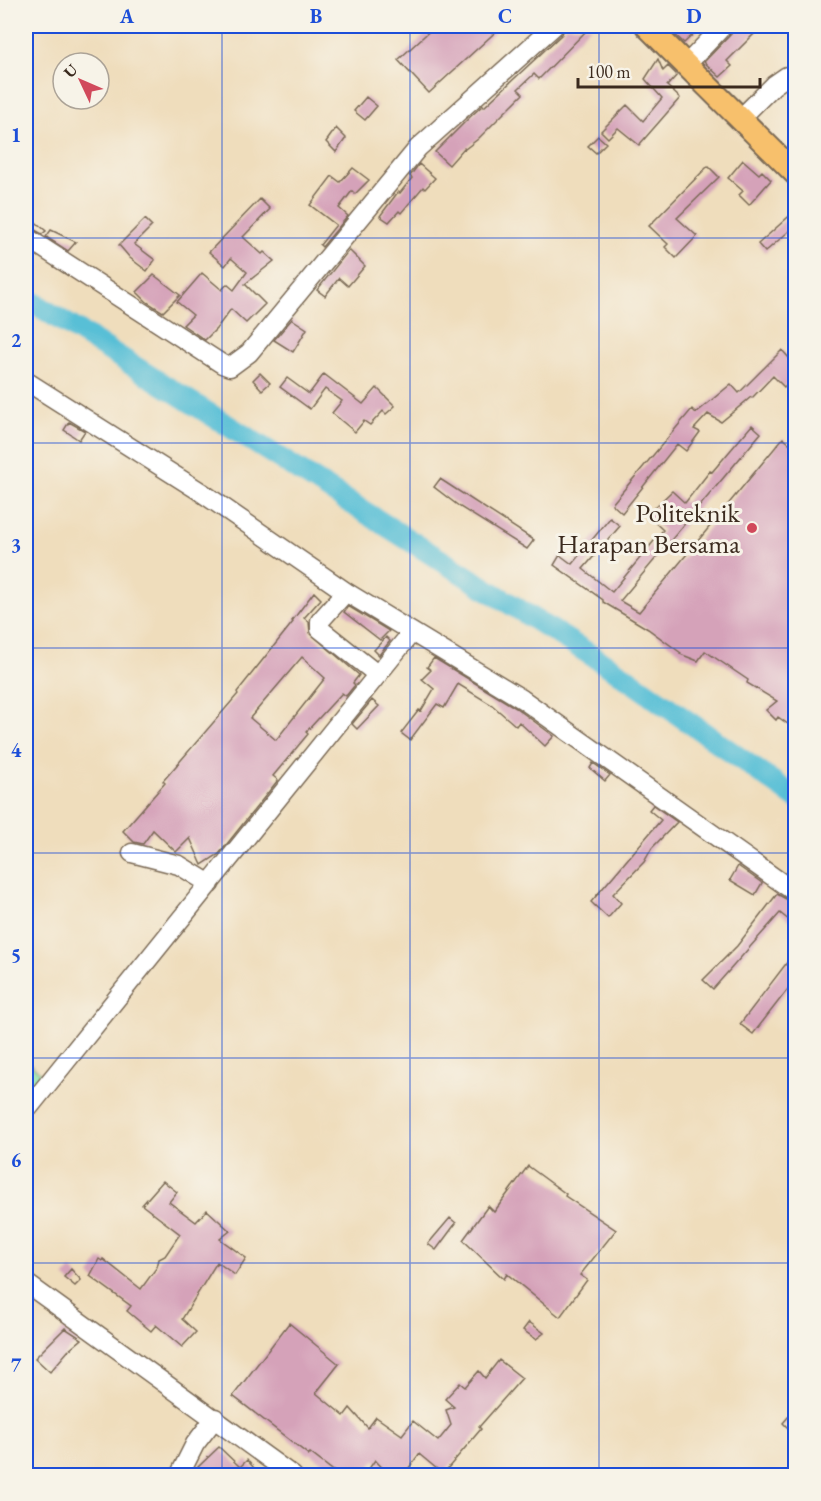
<svg xmlns="http://www.w3.org/2000/svg" width="821" height="1501" viewBox="0 0 821 1501" font-family="'EB Garamond',serif">
<rect width="100%" height="100%" fill="#f7f3e8"/>
<filter id="ink" filterUnits="userSpaceOnUse"><feTurbulence type="fractalNoise" baseFrequency=".0167" numOctaves="2"/><feDisplacementMap in="SourceGraphic" scale="12" xChannelSelector="R" yChannelSelector="G"/><feConvolveMatrix kernelMatrix="1 2 1 2 8 2 1 2 1" color-interpolation-filters="sRGB"/></filter>
<filter id="wash" filterUnits="userSpaceOnUse"><feTurbulence type="fractalNoise" baseFrequency=".008" numOctaves="4" result="noise"/><feDisplacementMap in="SourceGraphic" scale="24" xChannelSelector="R" yChannelSelector="G"/><feGaussianBlur stdDeviation="1.35" result="paint"/><feColorMatrix in="noise" values="0 0 0 0 0 0 0 0 0 0 0 0 0 0 0 0 0 1.4 0 .05"/><feComposite in="paint" operator="in"/></filter>
<g filter="url(#wash)">
<rect width="100%" height="100%" fill="#efddbc"/>
<!-- green -->
<path fill="#88e1a6" stroke="#628662" stroke-width="1.5" d="M26,1061L46,1077L26,1100Z"/>
<g fill="none" stroke-linecap="round" stroke-linejoin="round">
<!-- river -->
<path stroke="#58bfd6" stroke-width="22" d="M26,298L621,674L796,798"/>
</g>
<g id="blocks">
<!-- building -->
<path fill="#d5a2b9" fill-rule="evenodd" d="M435,26H502L429,93L398,60Z
M565,26H591L539,79L534,74L518,89L523,94L478,139L465,149L464,148L449,165L435,152L470,117L483,105L484,107L562,34Z
M666,26H702L684,43Z
M734,26H751L757,31L727,61L732,66L720,77L704,62L731,34Z
M658,59L663,71L668,66L677,75L667,86L680,98L639,145L618,128L608,138L601,131L627,105L643,121L662,98L645,79Z
M366,97L377,106L365,120L354,111Z
M336,128L346,138L336,152L326,142Z
M598,136L606,143L596,153L588,146Z
M743,160L759,174L762,171L771,180L749,205L739,195L743,191L728,178Z
M419,164L435,178L425,189L423,187L401,213L399,211L389,222L380,216L398,192L400,193L412,178L410,176Z
M708,166L719,177L677,218L697,236L676,258L665,247L668,244L649,226Z
M353,168L369,180L355,194L352,191L339,208L348,216L322,247L320,245L336,225L310,205L332,176L340,182Z
M260,199L270,209L243,237L262,254L264,252L274,261L245,284L265,304L246,323L231,309L216,329L205,340L183,325L193,315L177,302L202,273L222,290L227,284L234,290L247,272L231,258L225,266L209,252Z
M795,211V226L765,252L758,244Z
M31,218L46,231L42,234L26,225Z
M145,219L152,226L134,244L155,260L147,271L130,258L119,245Z
M51,230L76,242L68,251L46,237Z
M349,250L365,266L348,286L339,278L325,296L317,290Z
M154,275L180,295L163,312L147,302L137,292Z
M292,319L307,329L293,352L274,340Z
M782,350L790,359L795,353V376L784,387L773,376L752,398L751,397L721,422L708,414L694,429L700,432L686,451L677,444L622,513L612,504L692,409L696,413L731,384L739,393Z
M260,373L270,383L262,390L253,380Z
M324,374L363,404L377,388L395,406L386,414L383,411L370,425L364,421L355,432L332,413L342,401L325,389L310,409L280,387L287,378L309,394Z
M69,422L85,431L79,440L64,430Z
M752,425L761,433L620,601L639,612L783,438L795,448V729L778,717L776,720L766,710L777,701L747,683L748,680L705,651L698,661L680,654L681,653L648,629L603,602V600L554,565L560,555L572,564L610,518L620,526L583,569L612,592L663,530L647,515L672,491L685,503L710,471L712,472Z
M440,479L534,540L527,549L460,507L434,487Z
M314,592L321,599L304,618L309,622L310,633L359,675L353,683L355,685L346,696L342,693L306,732L308,734L273,776L278,780L219,854L202,865L190,838L176,852L153,830L143,844L134,842L123,831L165,783L163,781L238,694L237,692L293,622L292,621ZM302,657L325,678L276,740L250,718Z
M348,606L389,631L380,640L344,612Z
M386,637L390,641L379,655L374,650Z
M434,658L516,708L554,736L545,746L519,722L516,726L492,705L458,684L444,708L437,704L410,740L401,733L419,710L421,711L434,689L422,679L431,670L427,667Z
M372,700L379,706L357,729L352,724Z
M593,763L610,775L605,781L590,768Z
M653,805L677,822L652,848L644,862L613,894L621,903L608,918L591,902L661,820L649,810Z
M738,866L762,883L755,895L730,880Z
M777,894L795,904V925L780,913L713,989L703,980L737,946Z
M795,952V980L753,1034L740,1024Z
M528,1166L566,1194L565,1196L616,1230L580,1275L587,1280L560,1317L507,1274L504,1279L463,1240L488,1206L494,1212Z
M163,1181L177,1192L169,1202L196,1222L207,1210L230,1231L220,1239L246,1258L235,1275L217,1262L182,1319L196,1332L182,1347L156,1325L151,1331L127,1311L131,1306L90,1276L99,1259L102,1261L103,1259L141,1289L157,1267L159,1259L165,1256L180,1234L142,1205Z
M450,1218L456,1223L436,1250L428,1244Z
M71,1269L81,1280L75,1286L64,1277Z
M529,1322L544,1333L536,1339L523,1330Z
M289,1323L339,1364L316,1393L344,1416L350,1408L368,1428L376,1417L402,1435L413,1421L438,1441L451,1425L446,1410L454,1407L445,1399L460,1383L465,1387L479,1371L485,1378L499,1360L522,1378L479,1427L481,1429L443,1474L419,1454L403,1476H390L375,1460L364,1476H340L310,1453L309,1455L233,1396Z
M65,1328L82,1339L68,1351L50,1372L35,1358Z
M795,1409V1435L783,1423Z
M219,1447L240,1467L247,1460L261,1476H207L198,1467Z"/>
</g>
</g>
<g filter="url(#ink)">
<use href="#blocks" fill-opacity="0" stroke="#7a6955" stroke-width="1.5"/>
<g fill="none" stroke-linecap="round" stroke-linejoin="round">
<!-- minor casing -->
<g stroke="#7a6955" stroke-width="21">
<path id="minor" d="M686,65L723,26
M740,119L774,85L787,76
M26,237L222,364L230,367L249,353L418,148L554,26
M26,381L201,492L346,592L522,699L796,893
M346,592L320,621V629L378,675
M132,853L179,865L210,884
M26,1111L412,632
M26,1283L293,1476
M179,1476L195,1444L215,1418"/>
</g>
<!-- major casing -->
<g stroke="#7a6955" stroke-width="26">
<path id="major" d="M647,26L796,174"/>
</g>
<!-- minor -->
<use href="#minor" stroke="#fff" stroke-width="18"/>
<!-- major -->
<use href="#major" stroke="#f7c06c" stroke-width="22"/>
</g>
</g>
<!-- grid -->
<path fill="none" stroke="#1d4ed8" stroke-width="1.5" stroke-opacity="0.55" d="M222,26V1476M410,26V1476M599,26V1476M26,238H796M26,443H796M26,648H796M26,853H796M26,1058H796M26,1263H796"/>
<!-- markers -->
<circle fill="#d1495b" stroke="#f7f3e8" stroke-width="2" cx="752" cy="528" r="6"/>
<g text-anchor="middle" dominant-baseline="central" stroke-width="6" stroke-linejoin="round" paint-order="stroke">
<!-- poi labels -->
<g font-size="27" fill="#3b2a1e" stroke="#f7f3e8" text-anchor="end">
<text x="740" y="512">Politeknik<tspan x="740" dy="31">Harapan Bersama</tspan></text>
</g>
</g>
<!-- margin -->
<rect width="821" height="1501" fill="none" stroke="#f7f3e8" stroke-width="66"/>
<!-- north arrow -->
<g transform="translate(81 81) rotate(314)"><circle r="28" fill="#f7f3e8" stroke="#aca397" stroke-width="1.5"/>
<path d="M0-4.5L10 22L0 15L-10 22Z" fill="#d1495b"/>
<text y="-9" font-size="16" font-weight="bold" text-anchor="middle" fill="#3b2a1e">U</text>
</g>
<!-- scale -->
<path d="M578 78v9h182v-9" fill="none" stroke="#3b2a1e" stroke-width="3"/>
<text x="587" y="78" font-size="18" fill="#3b2a1e" stroke="#f7f3e8" stroke-width="4.5" paint-order="stroke">100 m</text>
<rect x="33" y="33" width="755" height="1435" fill="none" stroke="#1d4ed8" stroke-width="2"/>
<g font-size="20" text-anchor="middle" font-weight="bold" fill="#1d4ed8">
<text x="127" y="23">A</text>
<text x="316" y="23">B</text>
<text x="505" y="23">C</text>
<text x="694" y="23">D</text>
<text x="16" y="142">1</text>
<text x="16" y="347">2</text>
<text x="16" y="552">3</text>
<text x="16" y="757">4</text>
<text x="16" y="962">5</text>
<text x="16" y="1167">6</text>
<text x="16" y="1372">7</text>
</g>
</svg>
